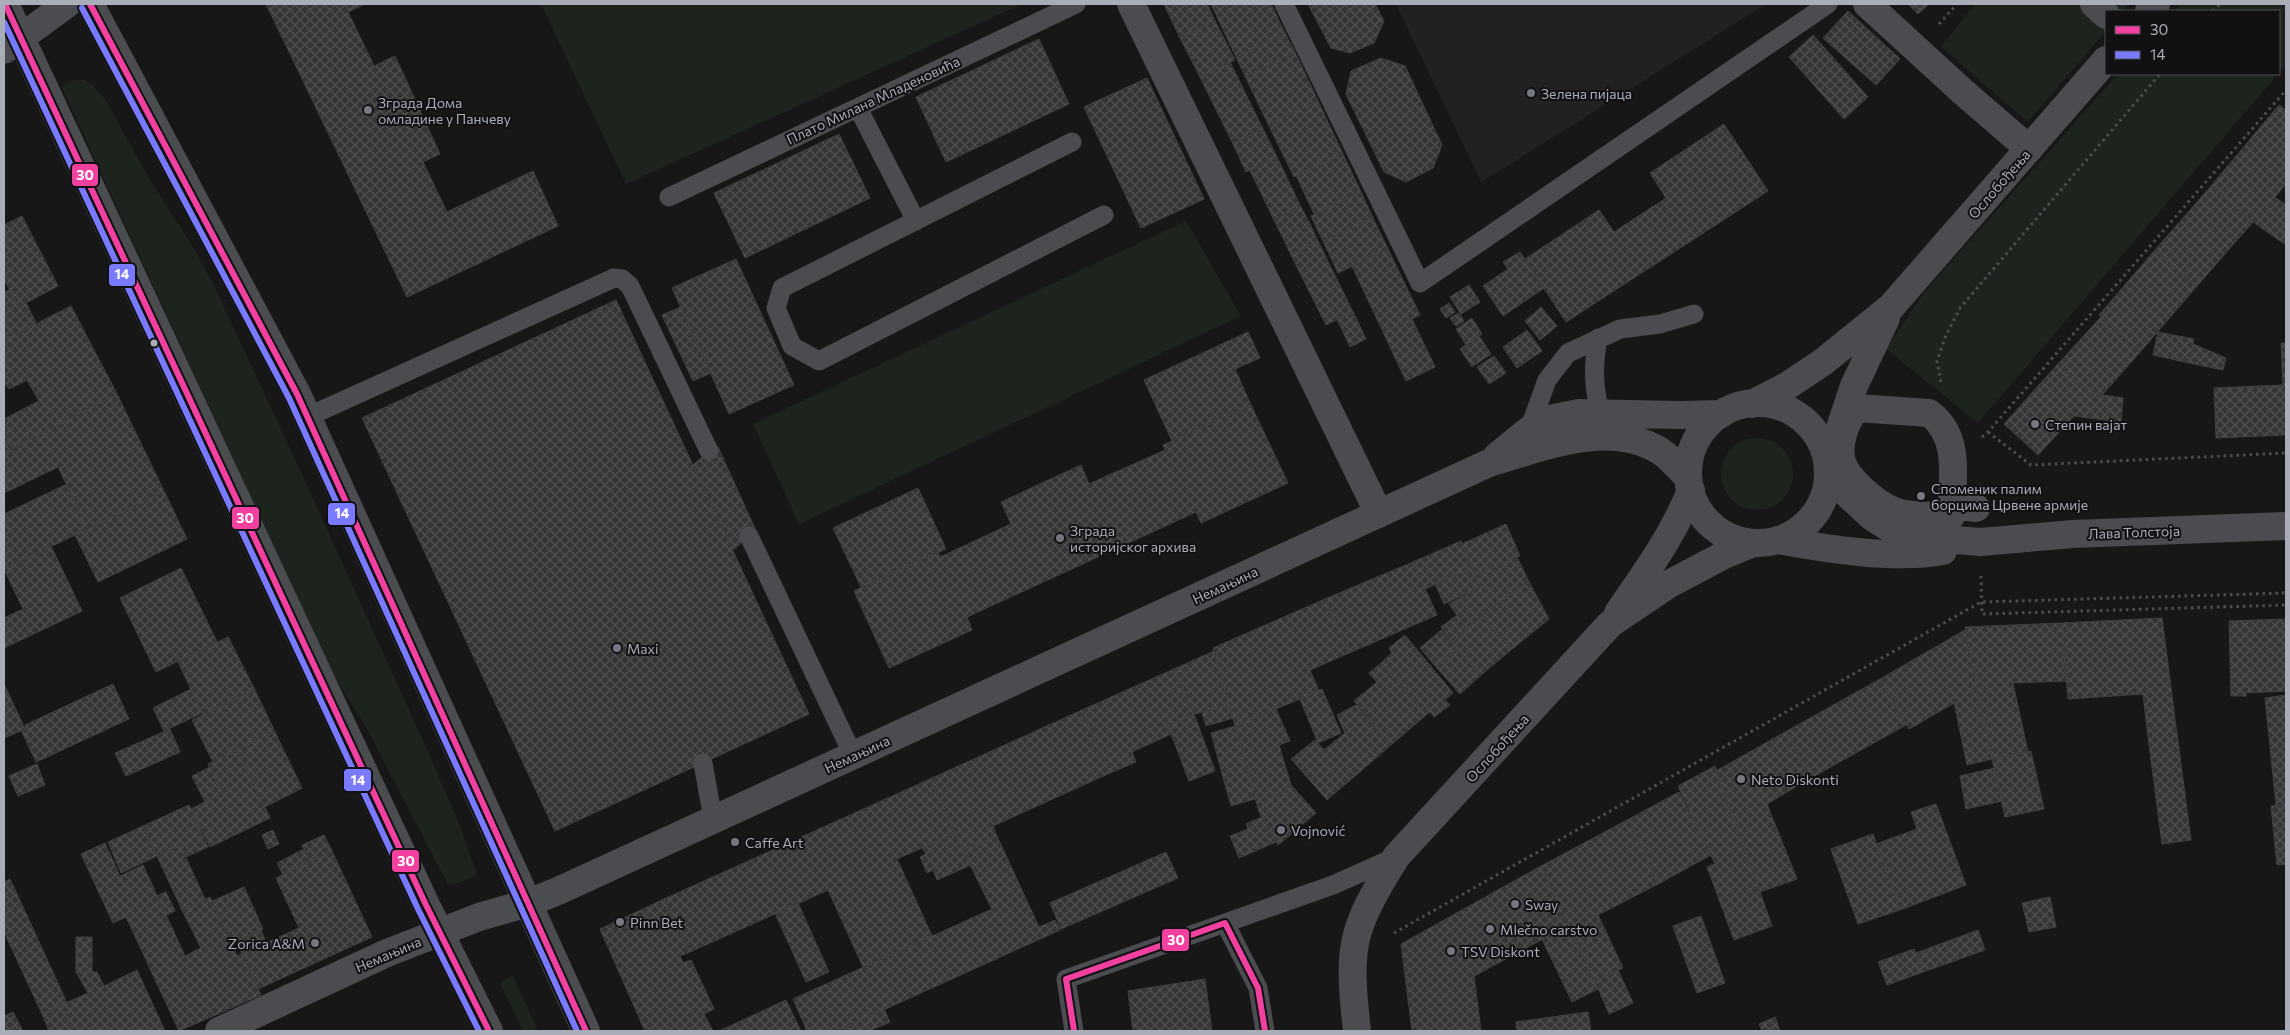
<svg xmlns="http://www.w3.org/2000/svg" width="2290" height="1035" viewBox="0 0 2290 1035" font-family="Commissioner,sans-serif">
<defs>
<pattern id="building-cross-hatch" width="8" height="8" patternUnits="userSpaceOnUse" patternTransform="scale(1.25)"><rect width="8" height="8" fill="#353536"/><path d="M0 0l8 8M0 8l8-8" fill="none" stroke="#4f5051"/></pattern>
</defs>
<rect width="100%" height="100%" fill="#171717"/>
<!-- built -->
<path fill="#212123" d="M1396,4H1766L1481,182Z"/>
<!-- green -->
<path fill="#1d241e" d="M541,4H1022L626,184Z
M1975,4H2130L2123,11H2106V31L2028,122L1941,47Z
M2181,4H2286V64L2279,73V11H2174Z
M2118,74H2278L1978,423L1886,349L1925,291Z
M74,80H84L93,85L105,99L152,183L196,252L215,288L300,470L430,756L461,828L477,875L454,885L448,884L362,720L332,673L61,86Z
M1186,221L1241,316L799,524L753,424Z
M1721 474a36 36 0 1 1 72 0a36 36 0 1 1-72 0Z
M513,976L538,1031H523L500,983Z"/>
<!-- building -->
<path fill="url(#building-cross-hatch)" stroke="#3f4043" d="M266,4H365L348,12L374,66L395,56L440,154L423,162L447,212L533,171L558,226L407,297Z
M1164,4H1207L1215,21L1180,38Z
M1211,4H1271L1285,33L1236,57Z
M1308,4H1375L1384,21L1374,43L1350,53L1331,48Z
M1908,4H1929L1918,14Z
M1848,11L1900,59L1876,85L1823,38Z
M1215,21L1235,60L1200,77L1180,38Z
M1285,33L1295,52L1245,76L1236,57Z
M1813,35L1868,97L1844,119L1789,57Z
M1039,39L1069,104L946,162L916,97Z
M1295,52L1318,101L1268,124L1245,76Z
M1381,58L1405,66L1442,145L1433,168L1406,182L1384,172L1346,94L1351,71Z
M1230,62L1263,129L1233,144L1200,77Z
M1147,78L1204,199L1141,228L1084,107Z
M1318,101L1343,154L1294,177L1268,124Z
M2279,105L2286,110V184L2275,197L2286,205V245L2253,222L2211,186Z
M1724,124L1768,191L1566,322L1525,259L1599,210L1614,232L1666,198L1650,173Z
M1263,129L1277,157L1246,172L1233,144Z
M839,134L870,198L745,258L714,193Z
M1343,154L1361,192L1314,214L1296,175Z
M1277,157L1301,207L1274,220L1250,170Z
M2211,186L2253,222L2197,286L2155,250Z
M1361,192L1373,218L1323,241L1311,216Z
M1301,207L1310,224L1283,238L1274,220Z
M22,216L58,286L18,307L4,279V225Z
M1373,218L1388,249L1338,273L1323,241Z
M1310,224L1318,241L1291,255L1283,238Z
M1318,241L1353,312L1326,325L1291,255Z
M1388,249L1420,315L1383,332L1352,266Z
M2155,250L2197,286L2141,351L2099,315Z
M1520,252L1544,288L1503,316L1483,286L1508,269L1503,262Z
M736,259L794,385L729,414L672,288Z
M1469,285L1480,302L1461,314L1450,297Z
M9,290L18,307L26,303L36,323L4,340V292Z
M616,300L809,714L555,831L362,418Z
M1449,303L1455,312L1446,318L1440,309Z
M71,306L117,394L12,448L4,432V419L39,401L27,380L9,389L4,382V340Z
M681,307L711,373L693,381L662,315Z
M1541,307L1557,326L1540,340L1525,321Z
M1353,312L1366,339L1350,347L1337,319Z
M1459,313L1464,321L1456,326L1450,318Z
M2101,317L2141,351L2103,394L2089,393L2057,365Z
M1472,318L1482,334L1466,345L1456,329Z
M1412,319L1435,367L1406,381L1383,332Z
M1527,330L1542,351L1517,368L1503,347Z
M1248,332L1260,358L1235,369L1251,405L1172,441L1144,380Z
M2158,332L2194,339L2189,363L2153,355Z
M1479,336L1491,354L1472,367L1460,349Z
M2281,343H2286V385H2283Z
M2193,344L2226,358L2223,370L2189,363Z
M1494,356L1506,373L1489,384L1477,367Z
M2057,365L2089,393L2123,398L2121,422L2074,416L2038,455L2004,424Z
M2283,385H2286V435L2216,438L2214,388Z
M117,394L164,491L88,529L58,467L4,493V453Z
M1251,405L1288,483L1201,523L1196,512L967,617L972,630L889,668L854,591L938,552L940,557L1011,524L1001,502L1081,465L1089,484L1165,450L1163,445Z
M4,432L12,448L4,453Z
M718,447L757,533L749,536L733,550L693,465L709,451Z
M67,484L88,529L4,569V514Z
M918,488L946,549L861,587L833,528Z
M164,491L187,539L98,582L75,535Z
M1506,524L1520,556L1476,575L1462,544Z
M1461,541L1472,568L1425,589L1413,562Z
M51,546L82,611L4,648V618L23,609L4,569Z
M1517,557L1529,582L1500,601L1467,629L1449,604L1481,587L1476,575Z
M1413,562L1437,615L1349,653L1325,599Z
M181,568L217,642L156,672L120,598Z
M1472,568L1481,587L1444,604L1435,583Z
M1529,582L1549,619L1512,649L1483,616L1500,601Z
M1325,599L1349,653L1310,670L1319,691L1235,726L1213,648Z
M1457,615L1467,629L1452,643L1441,627Z
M1483,616L1512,649L1481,675L1452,643Z
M2162,618L2176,726L2147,729L2143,694L2068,699L2062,623Z
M2286,619V691L2246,693V696H2231L2229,621Z
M2062,623L2066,681L2013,683L2028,752L1992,759L1965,627Z
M1441,630L1457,649L1436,667L1420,648Z
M1965,630L1992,759L1967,765L1954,703L1909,729L1880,679Z
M1405,635L1453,693L1445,700L1450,705L1434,717L1430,712L1426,715L1381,663L1392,653L1389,648Z
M228,637L255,690L203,715L178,662Z
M1457,649L1481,675L1460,694L1436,667Z
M1214,651L1229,705L1194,714L1174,669Z
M1381,663L1426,715L1391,745L1354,701L1377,682L1369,673Z
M1174,669L1194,714L1168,726L1171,734L1132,752L1136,762L1110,773L1082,710Z
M1880,679L1906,725L1809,779L1787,731Z
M4,684L25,729L4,738Z
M113,684L129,719L36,762L21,730L26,729L25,725Z
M191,689L202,713L164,731L153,708Z
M1322,689L1341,733L1318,743L1300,699Z
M255,690L275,732L213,762L192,720Z
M2286,695V804L2276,805L2265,698Z
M1229,705L1233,718L1206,726L1202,713Z
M1356,705L1391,745L1327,800L1291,759L1315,740L1324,750L1345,733L1337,715Z
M1276,709L1290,741L1279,745L1291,785L1259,812L1235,726Z
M1082,710L1110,773L993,826L997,836L963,851L930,779Z
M1194,714L1215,771L1189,781L1168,726Z
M1235,726L1255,799L1231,806L1211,733Z
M2176,726L2191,840L2162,844L2147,729Z
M170,729L180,752L126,776L115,753Z
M1787,731L1809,779L1767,804L1797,879L1760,892L1716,771Z
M275,732L302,788L265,807L237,750Z
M237,750L270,818L210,847L191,809L223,793L208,764Z
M2031,751L2044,809L2005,817L1992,759Z
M37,764L45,785L18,796L9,776Z
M1715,766L1772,926L1734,940L1707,867L1715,864L1678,786Z
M210,767L223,793L205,802L192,776Z
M1995,768L2002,801L1966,809L1960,776Z
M930,779L955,833L897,859L932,936L863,967L828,890L690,952L664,899Z
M1291,785L1316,813L1278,845L1259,812Z
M1679,792L1711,855L1658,884L1629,819Z
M1936,804L1966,885L1900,910L1876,844L1917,829L1911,812Z
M2286,804V864L2277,865L2271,806Z
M189,805L208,847L186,857L180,845L157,856L143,826Z
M1262,817L1276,842L1239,858L1230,836L1248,829L1246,824Z
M1629,819L1658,884L1598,915L1623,968L1595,981L1541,866Z
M143,826L157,856L121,873L108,842Z
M273,830L279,844L268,849L262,835Z
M955,833L971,865L937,880L933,870L927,873L920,857L926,854L922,848Z
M1873,834L1900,910L1858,924L1831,849Z
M324,835L332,851L310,861L302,845Z
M997,836L1039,927L1055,920L1060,930L837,1031H807L793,999L992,909L963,851Z
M105,843L120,876L143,865L185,956L201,948L182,910L210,897L237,956L242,954L261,995L179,1031L126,917L113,923L81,854Z
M180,845L205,899L182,910L157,856Z
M304,849L310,861L283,875L277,863Z
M332,851L372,937L258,989L242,954L299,928L276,878Z
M1166,852L1178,878L1061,929L1050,903Z
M1541,866L1569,925L1474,976L1481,1031H1412L1401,944Z
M10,879L35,933L10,945L4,932V882Z
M244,887L263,929L232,943L212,901Z
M166,892L175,911L166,915L157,896Z
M2050,897L2056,927L2029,932L2022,903Z
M664,899L690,952L680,956L683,963L691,960L714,1009L704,1014L713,1031H645L600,929Z
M798,903L829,972L806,982L775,913Z
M1701,916L1725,983L1697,993L1673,926Z
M1569,925L1598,989L1572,1002L1542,939Z
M261,930L266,943L242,954L236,941Z
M1978,930L1985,950L1923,972L1916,953Z
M35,933L67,1003L42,1014L10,945Z
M76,937H92V972H76Z
M1914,949L1923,972L1887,985L1878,962Z
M137,970L165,1031H73L61,1005L88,993L76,972H97L104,986Z
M1618,970L1633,1003L1609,1014L1595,981Z
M1205,979L1212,1031H1133L1128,991Z
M786,1000L801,1031H719Z
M61,1005L73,1031H49L42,1014Z
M884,1009L890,1022L869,1031H837Z
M13,1012L23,1031H4V1016Z
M1588,1012L1591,1031H1554L1552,1017Z
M1552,1017L1554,1031H1517L1516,1022Z
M1775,1017L1780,1031H1762L1759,1024Z"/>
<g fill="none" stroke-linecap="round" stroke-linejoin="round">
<!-- path -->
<path stroke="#4d4e52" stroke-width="3" stroke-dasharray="2.5 4" stroke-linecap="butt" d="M2213,11L2220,4
M1939,24L1957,4
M1941,382L1937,361L1946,335L1960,308L2160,74
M1988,432L2031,465L2286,453
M1982,437L1988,432L2286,90
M1981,576L1982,614L2286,605
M1394,933L1981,602L2286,593"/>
<!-- service -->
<path stroke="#4b4c50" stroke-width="19" d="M1284,4L1420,283L1828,4
M858,108L916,221
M1072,142L782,288L776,308L792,346L819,361L1104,215
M669,197L1076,4
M1598,338C1593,366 1593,384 1600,412
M307,417L614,278L622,279L630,286L709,451
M1529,430L1547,380L1568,353L1620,329L1660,324L1694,314
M749,536L853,755
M703,763L713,819
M1225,923L1258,988L1265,1031
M1074,1031L1066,979L1333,885L1396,857"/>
<!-- pedestrian -->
<path stroke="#4b4c50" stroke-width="28" d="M1857,408L1929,413C1962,437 1952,480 1951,516C1933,515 1911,518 1894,511C1877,505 1847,479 1842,462C1837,446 1845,420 1857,408Z
M1951,505L1976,508"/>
<!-- minor -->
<path stroke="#4b4c50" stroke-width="28" d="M1131,4L1379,514
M1867,4L1962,91L2029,149
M2094,4L2106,15
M4,50L67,4
M1497,456L1529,430L1554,418L1579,413L1679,415L1721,414
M1828,476L1872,517L1891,529L1915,537L1981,542L2073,534L2286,526
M1778,540C1827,549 1895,560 1943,551
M219,1031L387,953L479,917L528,903L558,891L1489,463C1542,448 1607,419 1660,451C1670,457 1679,469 1688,477"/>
<!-- tertiary -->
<path stroke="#4b4c50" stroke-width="28" d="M5,4L426,905L489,1031
M90,4L297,394L586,1031
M2149,11L2156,4
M1688 473a70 70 0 1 1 140 0a70 70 0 1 1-140 0Z
M1752,404L1787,386L1823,362L1891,307L2106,60
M1828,464L1854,386L1886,318
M1618,613C1646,572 1673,536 1691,490
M1357,1031C1354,1003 1350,971 1355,943C1361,912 1380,884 1396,857L1610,624L1671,583L1724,555L1753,543"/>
<!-- bus-1 casing -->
<g stroke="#111113" stroke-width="10">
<path id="bus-1" d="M5,4L426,905L489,1031
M90,4L297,394L586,1031
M1074,1031L1066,979L1225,923L1258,988L1265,1031"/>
</g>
<!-- bus-2 casing -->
<g stroke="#111113" stroke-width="10">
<path id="bus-2" d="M82,8L289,398L577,1031
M4,22L418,909L479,1031"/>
</g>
<!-- bus-1 -->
<use href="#bus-1" stroke="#f240a1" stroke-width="6"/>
<!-- bus-2 -->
<use href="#bus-2" stroke="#7a7aff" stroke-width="6"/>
</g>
<!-- markers -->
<g fill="#757880" stroke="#111113" stroke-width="2">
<circle cx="1531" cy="93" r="5"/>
<circle cx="368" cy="110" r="5"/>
<circle cx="2035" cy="424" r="5"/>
<circle cx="1921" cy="496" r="5"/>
<circle cx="1060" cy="538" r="5"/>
<circle cx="617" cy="648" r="5"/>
<circle cx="1741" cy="779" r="5"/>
<circle cx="1281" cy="830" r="5"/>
<circle cx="735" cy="842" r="5"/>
<circle cx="1515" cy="904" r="5"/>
<circle cx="620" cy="922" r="5"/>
<circle cx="1490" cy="929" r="5"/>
<circle cx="315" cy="943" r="5"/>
<circle cx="1451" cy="951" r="5"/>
</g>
<circle fill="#a8adb8" stroke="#111113" stroke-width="2" cx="154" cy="343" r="4.5"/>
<g text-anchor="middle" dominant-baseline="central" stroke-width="4" stroke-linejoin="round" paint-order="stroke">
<!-- poi labels -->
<g font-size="14" fill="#a8adb8" stroke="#111113" text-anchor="start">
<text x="1541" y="93">Зелена пијаца</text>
<text x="378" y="102">Зграда Дома<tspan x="378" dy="16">омладине у Панчеву</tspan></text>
<text x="2045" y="424">Степин вајат</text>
<text x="1931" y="488">Споменик палим<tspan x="1931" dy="16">борцима Црвене армије</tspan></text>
<text x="1070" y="530">Зграда<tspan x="1070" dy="16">историјског архива</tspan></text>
<text x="627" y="648">Maxi</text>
<text x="1751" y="779">Neto Diskonti</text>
<text x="1291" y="830">Vojnović</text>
<text x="745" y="842">Caffe Art</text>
<text x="1525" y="904">Sway</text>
<text x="630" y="922">Pinn Bet</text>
<text x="1500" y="929">Mlečno carstvo</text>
<text x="305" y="943" text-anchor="end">Zorica A&amp;M</text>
<text x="1461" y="951">TSV Diskont</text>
</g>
<!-- street labels -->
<g font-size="14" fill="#a8adb8" stroke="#111113">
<text transform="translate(873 100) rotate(-25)">Плато Милана Младеновића</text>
<text transform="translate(1999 184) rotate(-49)">Ослобођења</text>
<text transform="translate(2134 532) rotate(-2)">Лава Толстоја</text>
<text transform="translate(1225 585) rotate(-25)">Немањина</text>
<text transform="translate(1497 748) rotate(-48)">Ослобођења</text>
<text transform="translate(857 754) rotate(-25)">Немањина</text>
<text transform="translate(388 954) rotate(-23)">Немањина</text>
</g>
</g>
<g stroke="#111113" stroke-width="2">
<rect x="71" y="163" width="28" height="24" rx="5" fill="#f240a1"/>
<rect x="108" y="263" width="28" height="24" rx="5" fill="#7a7aff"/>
<rect x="327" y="502" width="29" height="24" rx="5" fill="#7a7aff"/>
<rect x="231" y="506" width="29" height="24" rx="5" fill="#f240a1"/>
<rect x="343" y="768" width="29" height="24" rx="5" fill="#7a7aff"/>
<rect x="391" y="849" width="29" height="24" rx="5" fill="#f240a1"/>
<rect x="1161" y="928" width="29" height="24" rx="5" fill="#f240a1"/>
</g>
<g font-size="14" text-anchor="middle" font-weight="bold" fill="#fff">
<text x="85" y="180">30</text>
<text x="122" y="279">14</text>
<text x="342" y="518">14</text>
<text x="245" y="523">30</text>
<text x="358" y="785">14</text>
<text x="406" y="866">30</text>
<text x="1176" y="945">30</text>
</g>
<!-- border -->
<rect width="2290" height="1035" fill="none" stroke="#a8adb8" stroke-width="10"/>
<!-- legend -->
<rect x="2105" y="10" width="175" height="65" fill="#111113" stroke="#4d4f55"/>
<rect x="2115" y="26" width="25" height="8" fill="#f240a1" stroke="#4d4f55"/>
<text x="2150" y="35" font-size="15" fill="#a8adb8">30</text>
<rect x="2115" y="51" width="25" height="8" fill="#7a7aff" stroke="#4d4f55"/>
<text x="2150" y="60" font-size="15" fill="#a8adb8">14</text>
</svg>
